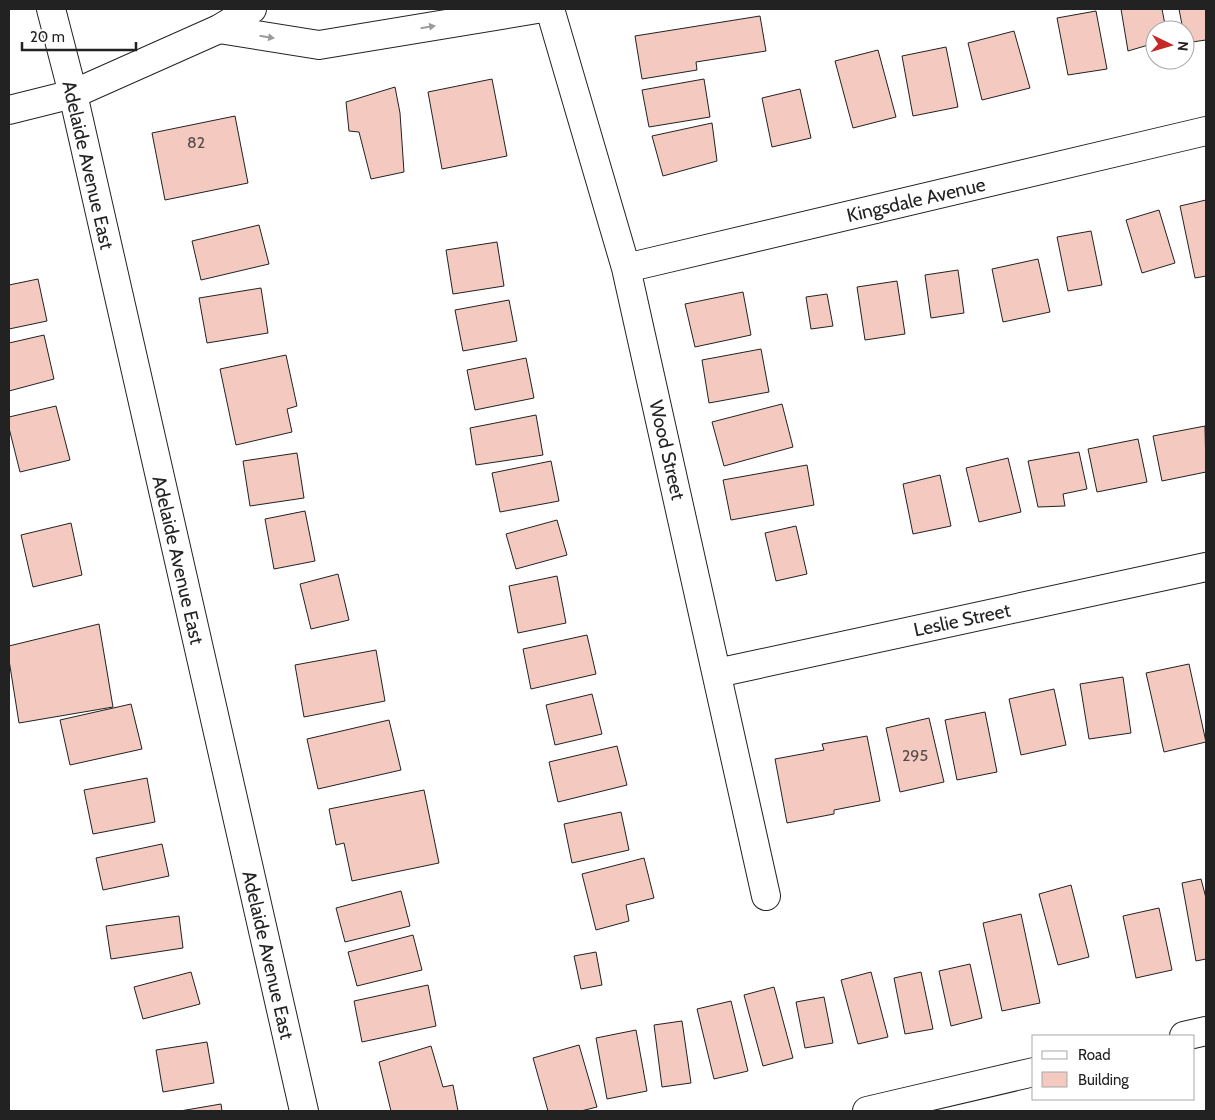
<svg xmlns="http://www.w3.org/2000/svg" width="1215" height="1120" viewBox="0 0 1215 1120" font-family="Cabin,sans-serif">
<rect width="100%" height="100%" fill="#fff"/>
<!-- building -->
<path fill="#f3c9c0" stroke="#222" d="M1121,9H1162L1166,30H1155V43L1128,51Z
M1179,9H1206V40L1185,43V30H1183Z
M1096,11L1107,69L1068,75L1057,18Z
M760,16L766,51L696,62L697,70L642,79L635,36Z
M1014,31L1030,88L982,100L968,43Z
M946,47L958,107L913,116L902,56Z
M878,50L896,117L853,128L835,61Z
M492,79L507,156L442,169L428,92Z
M704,79L710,117L649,127L642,90Z
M395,87L400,113L404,172L371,179L359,132L349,131L346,102Z
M800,89L811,138L772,147L762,98Z
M235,116L248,183L165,200L152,133Z
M712,123L717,161L663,176L652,136Z
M1206,200V276L1195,278L1180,206Z
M1159,210L1175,263L1142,273L1126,220Z
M259,225L269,264L201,280L192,241Z
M1091,231L1102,285L1068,291L1057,237Z
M497,242L504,286L453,294L446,250Z
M1038,259L1050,312L1003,322L992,269Z
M958,270L964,313L931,318L925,275Z
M38,279L47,321L9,329V285Z
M897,281L905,334L865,340L857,287Z
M261,288L268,333L207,343L199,298Z
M743,292L751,335L695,347L685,304Z
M827,294L833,326L811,329L806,297Z
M509,300L517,341L463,351L455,310Z
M44,335L54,379L9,391V343Z
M761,349L769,392L709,403L702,360Z
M286,355L297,406L287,409L292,432L236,445L220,369Z
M526,358L534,398L475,410L467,370Z
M782,404L793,447L724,466L712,422Z
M56,406L70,460L20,472L9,428V417Z
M536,415L543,455L476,465L470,428Z
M1205,426L1206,472L1162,481L1153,436Z
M1138,439L1147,482L1097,492L1088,449Z
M1079,452L1087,489L1063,494L1065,506L1038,507L1028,461Z
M297,453L304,498L250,506L243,461Z
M1008,458L1021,512L979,522L966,468Z
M551,461L559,501L500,512L492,473Z
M807,465L814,505L731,520L723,480Z
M940,475L951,526L913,534L903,484Z
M305,511L315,561L274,569L265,519Z
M557,520L567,555L516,569L506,534Z
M71,523L82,575L33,587L21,535Z
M796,526L807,574L776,581L765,533Z
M338,574L349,620L311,629L300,584Z
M557,576L566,623L518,633L509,586Z
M99,624L113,707L19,723L9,660V646Z
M587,635L596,674L531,689L523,649Z
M376,650L385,701L304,717L295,665Z
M1189,664L1206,742L1164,752L1146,673Z
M1123,677L1131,733L1089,739L1080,684Z
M1054,689L1066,745L1021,755L1009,699Z
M592,694L602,734L555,745L546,705Z
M131,704L142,749L70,765L60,720Z
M985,712L997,772L957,780L945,720Z
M929,718L944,782L900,792L886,728Z
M389,720L401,770L318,789L307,739Z
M867,736L880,801L834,810V814L787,823L775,759L824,750L822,744Z
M617,746L627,785L558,802L549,762Z
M147,778L155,822L93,834L84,790Z
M424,790L439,863L352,881L344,843L336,845L329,809Z
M621,812L629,850L572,863L564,824Z
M162,844L169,876L103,890L96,858Z
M644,858L654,898L626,905L629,921L596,930L582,874Z
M1201,879L1206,898V959L1196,961L1182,883Z
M1071,885L1089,957L1058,965L1039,894Z
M401,891L410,926L345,942L336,908Z
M1159,908L1172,970L1136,978L1123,916Z
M1021,914L1040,1003L1002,1011L983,923Z
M179,916L183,948L111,959L106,926Z
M413,935L422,970L357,986L348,952Z
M596,952L602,985L581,989L574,956Z
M970,964L982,1018L951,1026L939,971Z
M191,972L200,1004L143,1019L134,987Z
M871,972L888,1037L858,1044L841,980Z
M921,972L933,1029L905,1034L894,978Z
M428,985L436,1026L362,1042L354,1001Z
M774,987L793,1058L763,1066L744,995Z
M824,997L833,1043L805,1048L796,1002Z
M731,1001L748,1071L714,1079L697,1009Z
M682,1021L691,1083L662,1087L654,1025Z
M636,1030L647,1091L607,1099L596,1038Z
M207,1042L214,1083L163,1092L156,1050Z
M579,1045L597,1107L581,1111H548L533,1058Z
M431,1046L443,1087L453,1085L458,1111H391L379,1062Z
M221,1104L222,1111H180Z"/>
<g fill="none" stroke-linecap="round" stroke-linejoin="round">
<!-- street casing -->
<g stroke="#222" stroke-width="30">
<path id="street" d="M550,9L626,268L766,896
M219,29L319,45L537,9
M626,268L1206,131
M717,673L1206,567
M1184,1036L1206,1031
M867,1111L1034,1072"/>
</g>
<!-- secondary casing -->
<g stroke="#222" stroke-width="30">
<path id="secondary" d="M51,9L73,94L304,1111
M9,110L73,94L219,29L252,9"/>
</g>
<!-- street -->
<use href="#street" stroke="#fff" stroke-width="28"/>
<!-- secondary -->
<use href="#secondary" stroke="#fff" stroke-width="28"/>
</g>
<!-- one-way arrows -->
<defs><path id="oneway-solid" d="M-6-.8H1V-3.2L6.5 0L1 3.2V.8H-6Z" transform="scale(1.25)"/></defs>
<g fill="#9c9c9c">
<use href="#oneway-solid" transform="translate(428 27) rotate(-9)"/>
<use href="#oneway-solid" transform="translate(267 37) rotate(9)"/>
</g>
<g text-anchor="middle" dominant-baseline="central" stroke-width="4" stroke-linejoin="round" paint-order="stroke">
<!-- number labels -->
<g font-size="16" fill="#564c4a">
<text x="196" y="142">82</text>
<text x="915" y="755">295</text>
</g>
<!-- street labels -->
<g font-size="19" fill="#222" stroke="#fff">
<text transform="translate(88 165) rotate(77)">Adelaide Avenue East</text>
<text transform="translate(916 200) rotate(-13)">Kingsdale Avenue</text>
<text transform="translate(667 450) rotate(77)">Wood Street</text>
<text transform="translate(178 560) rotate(77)">Adelaide Avenue East</text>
<text transform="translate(962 620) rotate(-12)">Leslie Street</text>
<text transform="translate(268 955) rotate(77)">Adelaide Avenue East</text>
</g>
</g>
<!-- border -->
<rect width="1215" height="1120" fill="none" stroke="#222222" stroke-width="20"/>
<!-- legend -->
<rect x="1032" y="1035" width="162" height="65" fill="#ffffff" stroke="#a7a7a7"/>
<rect x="1042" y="1051" width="25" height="8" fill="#ffffff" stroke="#a7a7a7"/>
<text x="1078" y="1060" font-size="15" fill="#222222">Road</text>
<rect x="1042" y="1072" width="25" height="15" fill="#f3c9c0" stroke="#a7a7a7"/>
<text x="1078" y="1085" font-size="15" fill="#222222">Building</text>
<!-- north arrow -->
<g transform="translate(1170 45) rotate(95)"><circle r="24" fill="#ffffff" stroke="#a7a7a7"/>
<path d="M0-4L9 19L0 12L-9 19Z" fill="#c62828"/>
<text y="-8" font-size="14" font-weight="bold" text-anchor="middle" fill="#222222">N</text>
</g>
<!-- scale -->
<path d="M22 42v8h114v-8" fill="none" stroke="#222222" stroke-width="2.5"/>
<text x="30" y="42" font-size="15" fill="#222222" stroke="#ffffff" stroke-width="4" paint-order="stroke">20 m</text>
</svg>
